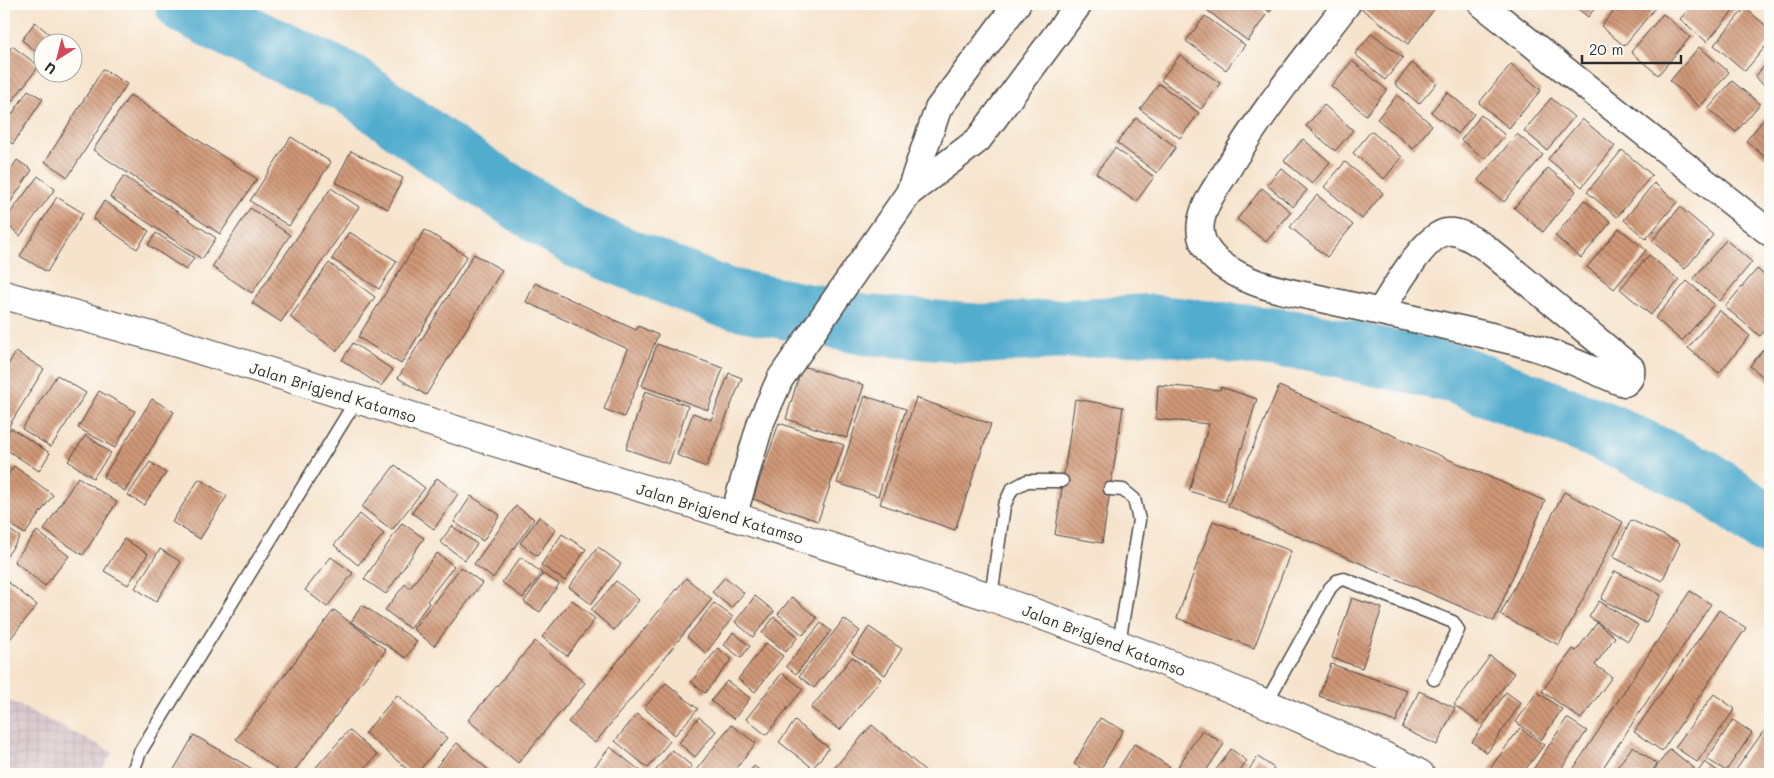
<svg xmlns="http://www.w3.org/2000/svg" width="1774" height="778" viewBox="0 0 1774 778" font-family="Mali,sans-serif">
<defs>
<pattern id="industrial-grid" width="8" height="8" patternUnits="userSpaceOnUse" patternTransform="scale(1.25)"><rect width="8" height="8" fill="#d2bec5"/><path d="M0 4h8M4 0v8" fill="none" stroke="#b4a3a9"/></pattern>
<pattern id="building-back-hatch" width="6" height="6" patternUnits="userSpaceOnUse" patternTransform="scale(1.25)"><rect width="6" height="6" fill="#d09877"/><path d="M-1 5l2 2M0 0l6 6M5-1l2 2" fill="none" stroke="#a97c62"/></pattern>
</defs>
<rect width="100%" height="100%" fill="#fdfcf7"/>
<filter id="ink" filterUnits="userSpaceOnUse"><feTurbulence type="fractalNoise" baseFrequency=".02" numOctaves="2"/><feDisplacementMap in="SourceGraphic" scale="10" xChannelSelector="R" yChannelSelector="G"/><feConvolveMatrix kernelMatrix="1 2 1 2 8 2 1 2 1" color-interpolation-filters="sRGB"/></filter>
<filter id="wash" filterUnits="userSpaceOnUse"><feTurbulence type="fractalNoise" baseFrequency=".0096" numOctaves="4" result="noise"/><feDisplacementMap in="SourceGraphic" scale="20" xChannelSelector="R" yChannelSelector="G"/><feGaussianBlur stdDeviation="1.12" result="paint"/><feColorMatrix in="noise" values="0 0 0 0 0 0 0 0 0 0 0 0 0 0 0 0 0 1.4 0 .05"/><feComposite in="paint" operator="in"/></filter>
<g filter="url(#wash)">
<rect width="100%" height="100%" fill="#f6e3cc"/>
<!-- industrial -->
<path fill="url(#industrial-grid)" d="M4,698L113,752L99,774H4Z"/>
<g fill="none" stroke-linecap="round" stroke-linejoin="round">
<!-- river -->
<path stroke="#51acce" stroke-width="60" d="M185,4L241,33L350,84L453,158L579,239L723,297L865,325L981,334L1150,324L1306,341L1456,374L1610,434L1704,479L1770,527"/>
</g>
<g id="blocks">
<!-- building -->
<path fill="url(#building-back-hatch)" d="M1213,4H1251L1266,15L1248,41L1208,11Z
M1259,4H1275L1270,12Z
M1361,4H1438L1408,44L1359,7Z
M1572,4H1598L1588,17Z
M1620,4H1651L1655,8L1624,46L1601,26Z
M1693,4H1739L1707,42L1680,19Z
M1745,8L1770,29V41L1745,71L1714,45Z
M1663,14L1690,37L1658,75L1631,52Z
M1205,16L1245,45L1226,70L1186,41Z
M35,22L54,38L50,42H42V52L40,55L22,40Z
M1372,33L1403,58L1385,80L1355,54Z
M12,46L39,66L4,112V57Z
M1699,47L1729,72L1700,107L1670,81Z
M1180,55L1220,83L1201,109L1161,80Z
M1770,59V90L1755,77Z
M1352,61L1387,90L1366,115L1331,86Z
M1412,63L1437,83L1419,104L1395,84Z
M1511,64L1541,90L1509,128L1479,103Z
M103,69L127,84L68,177L45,162Z
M1732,81L1760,104L1736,132L1708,109Z
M1159,84L1199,113L1180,138L1140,109Z
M28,90L43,99L13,144L4,138V127Z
M1447,92L1474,114L1458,134L1431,112Z
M130,95L257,179L220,234L93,150Z
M1397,95L1432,125L1413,149L1377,119Z
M1551,98L1574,117L1547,150L1524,131Z
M1324,105L1353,130L1335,151L1306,126Z
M1770,112V161L1746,141Z
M1481,115L1505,135L1485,159L1461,140Z
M1136,118L1176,147L1157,173L1117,143Z
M1582,119L1615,146L1582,187L1548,159Z
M1371,131L1402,157L1384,179L1353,153Z
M1517,134L1543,155L1504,202L1478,180Z
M291,137L331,162L289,226L250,201Z
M1303,139L1330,162L1312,184L1284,161Z
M4,145L10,149L4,159Z
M1115,148L1154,177L1136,202L1096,173Z
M1622,150L1652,175L1617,217L1587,192Z
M351,151L403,178L388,209L335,182Z
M17,160L32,170L4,212V180Z
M1345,162L1383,193L1362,219L1324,187Z
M1281,168L1307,190L1293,207L1267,185Z
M1548,168L1576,191L1543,232L1514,208Z
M38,176L55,189L20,236L4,221Z
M124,176L216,238L202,259L110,197Z
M1654,183L1677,202L1646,239L1624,220Z
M331,188L359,207L281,322L252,303Z
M1262,188L1291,212L1266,242L1237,219Z
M1317,195L1353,225L1327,257L1290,227Z
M57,197L83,213L47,272L20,256Z
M1584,200L1611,222L1581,258L1555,236Z
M104,201L149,231L137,249L93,219Z
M1680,207L1713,235L1685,269L1652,241Z
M250,208L290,235L252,293L212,267Z
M1619,228L1646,250L1614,289L1587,267Z
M425,230L467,256L401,364L358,337Z
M349,232L397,261L379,289L332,259Z
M156,233L194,258L186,270L148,245Z
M1726,240L1752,262L1720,301L1693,279Z
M474,254L502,270L426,395L398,378Z
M1649,255L1679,280L1651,315L1620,289Z
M329,263L375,297L337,351L290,317Z
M1757,269L1770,280V325L1760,336L1725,307Z
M1687,281L1714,304L1682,341L1655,318Z
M535,283L636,330L638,326L658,335L624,417L604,409L628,349L526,302Z
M1719,310L1750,336L1719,373L1688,348Z
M1770,341V383L1750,366Z
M353,343L393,370L381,386L342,360Z
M657,344L723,368L708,410L642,386Z
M16,352L44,369L4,434V371Z
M802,366L864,385L847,438L786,419Z
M729,373L742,378L706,467L677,455L693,413L711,420Z
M57,375L86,393L51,447L22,429Z
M1158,385L1220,390L1221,387L1257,399L1225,502L1189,491L1209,424L1156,419Z
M1279,386L1545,501L1494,621L1228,506Z
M99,391L135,411L115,448L78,428Z
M645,391L688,406L669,464L626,449Z
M865,396L906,409L878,496L837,483Z
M916,398L991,424L955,530L880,504Z
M152,399L174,412L125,491L103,477Z
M1075,399L1123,407L1102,543L1055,535Z
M779,423L844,445L818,521L753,499Z
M11,428L50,453L39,471L4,448V438Z
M86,435L111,453L93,478L68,461Z
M150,462L166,473L144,505L128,495Z
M395,465L425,488L392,530L362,507Z
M14,466L53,495L25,534L4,520V480Z
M78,477L117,502L83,555L44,530Z
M437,478L458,494L434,529L412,513Z
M199,479L227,496L200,539L172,522Z
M1564,492L1623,522L1559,645L1500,615Z
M471,496L500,515L483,541L454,522Z
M516,506L534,519L493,578L474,564Z
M360,514L384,534L358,565L334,545Z
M539,517L556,529L537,556L520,543Z
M1631,520L1680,543L1662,581L1613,557Z
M1213,521L1291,551L1254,648L1177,618Z
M402,523L424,538L386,594L364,579Z
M4,526L20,537L4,560Z
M452,526L477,544L465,560L440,542Z
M37,531L69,556L45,586L14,561Z
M562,534L586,549L565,581L541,565Z
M124,539L148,554L128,585L104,571Z
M598,547L621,564L591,604L569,587Z
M160,549L181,562L156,602L135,588Z
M437,553L454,566L427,601L429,603L410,629L385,610L405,584L410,588Z
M331,557L353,573L327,607L305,590Z
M521,557L542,573L523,598L502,582Z
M461,567L482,583L434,646L413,629Z
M1615,571L1661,595L1646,623L1601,599Z
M543,574L559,584L540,612L524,602Z
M725,577L744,593L731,608L712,592Z
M686,578L712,599L595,743L568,722Z
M4,579L37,605L7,643L4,641Z
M616,581L639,600L614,630L591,610Z
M1690,591L1711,604L1599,774H1570Z
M755,596L774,611L753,637L735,622Z
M792,597L817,618L803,635L778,614Z
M1352,598L1382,608L1362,668L1332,658Z
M572,600L595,619L567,656L542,637Z
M1599,601L1638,625L1628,641L1589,617Z
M714,603L733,617L706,653L687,637Z
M362,605L417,641L406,658L351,622Z
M334,610L386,650L292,774H283L236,739Z
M1719,610L1746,628L1662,751L1634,732Z
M774,617L798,637L786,652L762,633Z
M844,619L860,631L814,688L799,676Z
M821,623L831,631L796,674L786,666Z
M1597,623L1615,637L1595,665L1612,677L1581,719L1542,691L1573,649L1576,651Z
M869,627L902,649L885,675L852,653Z
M733,632L750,646L741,658L724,645Z
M535,641L585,683L518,763L468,720Z
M766,643L783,656L755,692L738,679Z
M718,648L732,659L705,693L691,682Z
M1490,656L1514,673L1478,722L1454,705Z
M852,657L881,679L840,730L811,708Z
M1331,664L1407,690L1396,722L1319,696Z
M782,673L803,689L766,735L746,719Z
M727,681L750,698L734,719L711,701Z
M666,683L698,709L675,735L644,708Z
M1419,691L1455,708L1437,745L1402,728Z
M1506,692L1521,703L1487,753L1472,742Z
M1537,692L1562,709L1541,740L1516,722Z
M1714,694L1735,709L1697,762L1675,747Z
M397,695L447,738L416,774H413L365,733Z
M637,714L670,741L648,768L615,741Z
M699,717L716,731L695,757L679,743Z
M1100,718L1123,730L1098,774H1092L1074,764Z
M1567,718L1587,731L1558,774H1530Z
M1733,720L1752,733L1726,771L1707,759Z
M795,721L829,748L813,768L779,742Z
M1770,722V774H1733Z
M731,725L756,743L732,774H693Z
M872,725L929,774H829Z
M1520,728L1544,745L1522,774H1486Z
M349,730L377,755L360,774H310Z
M1202,730L1224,744L1204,774H1173Z
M194,735L261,774H175L172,773Z
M457,743L493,774H430Z
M1134,744L1170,767L1166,774H1115Z
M1633,746L1657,764L1649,774H1612Z
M610,747L642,772L640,774H595L591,771Z
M1231,749L1247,761L1238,774H1213Z
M1670,749L1694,768L1690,774H1651Z
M672,750L692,766L686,774H653Z
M1258,757L1274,768L1270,774H1246Z
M1705,762L1722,774H1696Z
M754,766L764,774H748Z"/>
</g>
</g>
<g filter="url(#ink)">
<use href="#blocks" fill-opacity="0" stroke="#494743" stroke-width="1"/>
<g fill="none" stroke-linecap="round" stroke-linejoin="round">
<!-- service casing -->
<g stroke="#494743" stroke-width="15">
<path id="service" d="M1110,489L1123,490L1134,499L1139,520L1119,643
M991,597L1004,506L1012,489L1027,481H1062
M1266,703L1330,588L1337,581L1344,579L1453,622L1458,630L1434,679
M132,774L140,752L151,734L357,399"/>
</g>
<!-- minor casing -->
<g stroke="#494743" stroke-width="29">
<path id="minor" d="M1347,4C1305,59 1261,112 1226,172C1216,187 1204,204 1201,222C1196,251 1225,269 1247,279C1274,291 1303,294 1331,301C1393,315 1455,327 1516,342C1551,351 1584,366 1618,381L1625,383C1631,379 1632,375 1631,368L1486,248C1475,241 1460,230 1447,232C1424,235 1392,293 1380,312
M1482,4L1770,233
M909,193L978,140L1079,4
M733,517L761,422L780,379L909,193L938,109L1017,4"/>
</g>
<!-- tertiary casing -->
<g stroke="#494743" stroke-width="30">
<path id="tertiary" d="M4,295L177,343L991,597C1097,635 1203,675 1306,721C1344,738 1383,754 1420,774"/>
</g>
<!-- service -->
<use href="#service" stroke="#fff" stroke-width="12"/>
<!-- minor -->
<use href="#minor" stroke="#fff" stroke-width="26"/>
<!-- tertiary -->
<use href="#tertiary" stroke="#fff" stroke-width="28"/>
</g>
</g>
<g text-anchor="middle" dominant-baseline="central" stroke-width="4.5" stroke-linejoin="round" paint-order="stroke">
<!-- street labels -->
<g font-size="15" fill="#2b2b2b" stroke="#fdfcf7">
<text transform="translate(333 392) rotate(17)">Jalan Brigjend Katamso</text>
<text transform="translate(720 513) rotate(17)">Jalan Brigjend Katamso</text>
<text transform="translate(1104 640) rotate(21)">Jalan Brigjend Katamso</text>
</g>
</g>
<!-- margin -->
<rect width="1774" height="778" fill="none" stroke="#fdfcf7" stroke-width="20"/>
<!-- north arrow -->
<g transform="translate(58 58) rotate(216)"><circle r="24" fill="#fdfcf7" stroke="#a9a8a5"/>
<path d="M0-4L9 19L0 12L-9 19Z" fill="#d1495b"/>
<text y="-8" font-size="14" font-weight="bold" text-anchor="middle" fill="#2b2b2b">U</text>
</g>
<!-- scale -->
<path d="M1582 55v8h99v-8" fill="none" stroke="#2b2b2b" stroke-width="2.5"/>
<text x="1589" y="55" font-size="15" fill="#2b2b2b" stroke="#fdfcf7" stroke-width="4" paint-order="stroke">20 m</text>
</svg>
